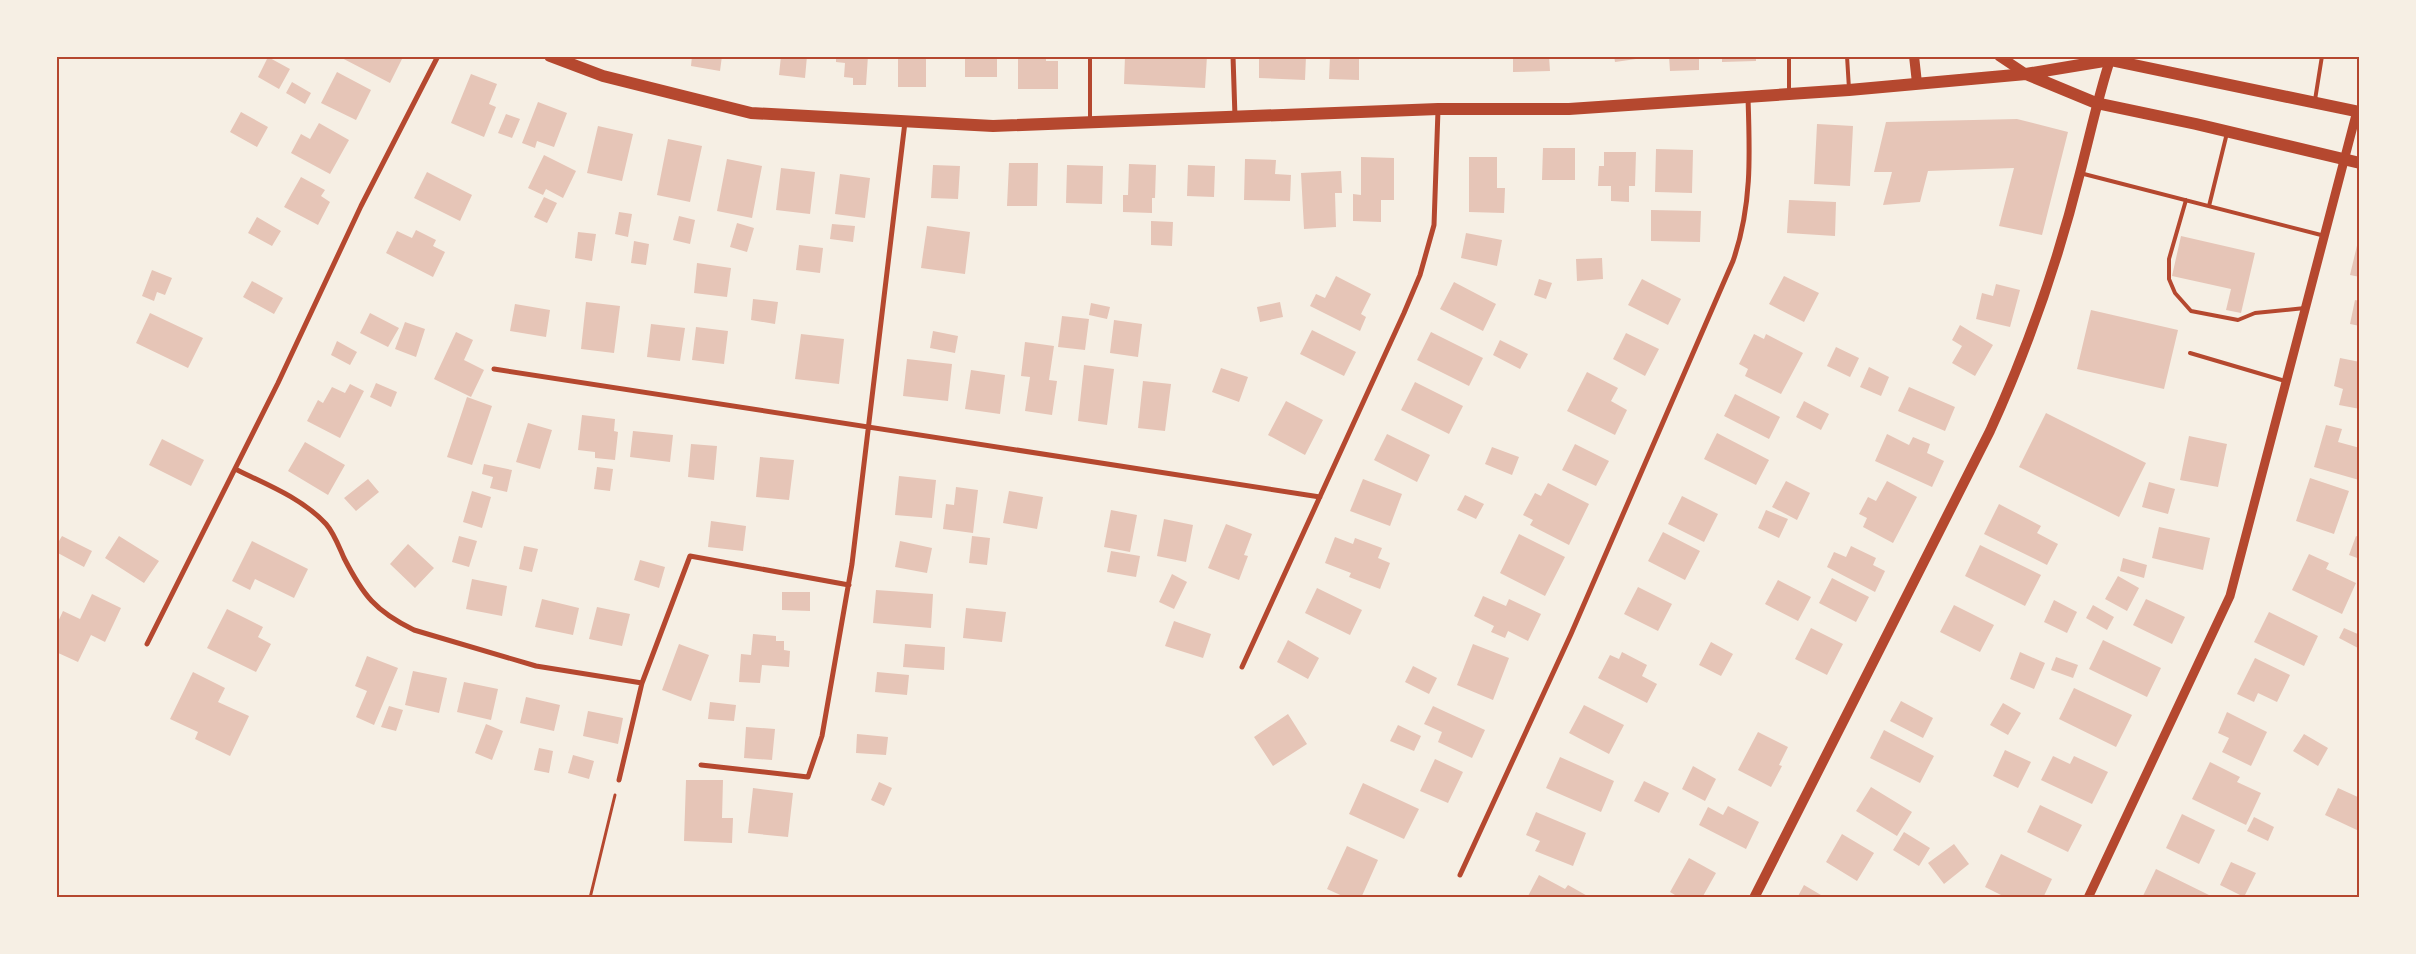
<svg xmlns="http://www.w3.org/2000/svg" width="2416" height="954" viewBox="0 0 2416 954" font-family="'Archivo Narrow',sans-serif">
<rect width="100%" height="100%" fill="#f6efe4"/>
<!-- building -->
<path fill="#e6c5b7" d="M338,56H401L403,57L390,83Z
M692,56H722L720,71L691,66Z
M781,56H807L805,78L779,75Z
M836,56H868L866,85H853V78L844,77L845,63L836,62Z
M898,56H926V87H898Z
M965,56H997V77H965Z
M1018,56H1028V59L1046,56V61H1058V89H1018Z
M1125,56H1207L1205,88L1124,84Z
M1259,56H1306L1305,80L1259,78Z
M1330,56H1359V80L1329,79Z
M1513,56H1549L1550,71L1513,72Z
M1614,56H1650V57L1615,62Z
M1669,56H1699V70L1670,71Z
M1722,56H1756V61L1722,62Z
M268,57L290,69L279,89L258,77Z
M337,72L371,90L356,120L321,103Z
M471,74L497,84L489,104L496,107L484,137L451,123Z
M292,82L311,93L305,104L286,93Z
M538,102L567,113L554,147L537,141L535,148L522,143Z
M241,112L268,127L257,147L230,132Z
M506,114L520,119L512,138L498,133Z
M2017,119L2068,132L2042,235L1999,226L2014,168L1928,171L1920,202L1883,205L1892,172H1874L1886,122Z
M319,123L349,140L330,174L291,153L301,134L310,139Z
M1817,124L1853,126L1850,186L1814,184Z
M598,126L633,134L622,181L587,173Z
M668,139L702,146L690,202L657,195Z
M1543,148H1575V180H1542Z
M1656,149L1693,150L1692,193L1655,192Z
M1604,152H1636L1635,186H1629V202L1611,201V186H1598L1599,166H1604Z
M544,155L576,171L563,198L546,189L543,195L528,188Z
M1361,157L1394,158V200H1381V222L1353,221V194L1361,195Z
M1469,157H1497V188H1505L1504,213L1469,212Z
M727,159L762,166L752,218L717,211Z
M1245,159L1276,160L1275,174L1291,175L1290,201L1244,200Z
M1009,163H1038L1037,206H1007Z
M1129,164L1156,165L1155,198H1152V213L1123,212V195H1128Z
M933,165L960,166L958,199L931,198Z
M1067,165L1103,166L1102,204L1066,203Z
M1188,165L1215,166L1214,197L1187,196Z
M781,168L815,172L810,214L776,210Z
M1341,171L1342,193H1335L1336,227L1304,229L1301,173Z
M427,172L472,195L460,221L414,198Z
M840,174L870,178L865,218L835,214Z
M301,177L325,190L321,196L330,202L318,225L284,207Z
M544,197L557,203L547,223L534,217Z
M1789,200L1836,202L1835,236L1787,233Z
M1651,210L1701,211L1700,242L1651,241Z
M619,212L632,214L628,237L615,234Z
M679,216L695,220L690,244L673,240Z
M257,217L281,231L272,246L248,233Z
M1151,221L1173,222L1172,246L1151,245Z
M737,223L754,228L747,252L730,247Z
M832,224L855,226L853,242L830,239Z
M927,226L970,232L965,274L921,268Z
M416,230L436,240L433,246L445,252L433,277L386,253L397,231L412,238Z
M578,232L596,234L592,261L575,258Z
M1466,233L1502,240L1497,266L1461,258Z
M2181,236L2255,253L2241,313L2226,310L2231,289L2172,276Z
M2359,237L2360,238V277L2350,275Z
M634,241L649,244L646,265L631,263Z
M799,245L823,248L820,273L796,270Z
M1602,258L1603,279L1577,281L1576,259Z
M697,263L731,268L727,297L694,293Z
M152,270L172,278L165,295L157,292L154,301L142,296Z
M1336,276L1371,294L1361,314L1366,317L1360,331L1310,306L1316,294L1325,298Z
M1784,276L1819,293L1804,322L1769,304Z
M1539,279L1552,283L1546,299L1534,295Z
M1642,279L1681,299L1668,325L1628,305Z
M252,281L283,298L274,314L243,297Z
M1454,282L1496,304L1483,331L1440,309Z
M1996,284L2020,290L2010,327L1976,319L1982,293L1993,296Z
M753,299L778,302L775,324L751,320Z
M2355,300L2360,301V326L2350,324Z
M586,302L620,306L614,353L581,349Z
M1280,302L1283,317L1260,322L1257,307Z
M1091,303L1110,307L1107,319L1089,315Z
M515,304L550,310L546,337L510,331Z
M2091,310L2178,330L2164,389L2077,369Z
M150,313L203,338L188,368L136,343Z
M370,313L399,328L388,347L360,333Z
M1062,316L1089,319L1085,350L1058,347Z
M1114,320L1142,324L1138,357L1110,353Z
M405,322L425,329L416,357L395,349Z
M651,324L685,328L680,361L647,357Z
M1960,325L1993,345L1975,376L1952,363L1962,346L1952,340Z
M696,327L728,331L724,364L692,360Z
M1312,330L1356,352L1344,376L1300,354Z
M933,331L958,336L955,353L930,348Z
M456,332L473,340L464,360L484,370L471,397L434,379Z
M1431,332L1483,358L1469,386L1417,360Z
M1626,333L1659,349L1645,376L1613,359Z
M801,334L844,339L839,384L795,379Z
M1754,334L1764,339L1766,334L1803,353L1781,394L1745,376L1748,369L1739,364Z
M1500,340L1528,354L1520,369L1493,355Z
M337,341L357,352L350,365L331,355Z
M1025,342L1054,346L1049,380L1057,381L1052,415L1025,411L1030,377L1021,376Z
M1836,347L1859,358L1850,377L1827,366Z
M2340,358L2360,362V409L2339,405L2343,389L2334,386Z
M907,359L952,364L948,401L903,396Z
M1084,365L1114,369L1107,425L1078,421Z
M1869,367L1889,377L1881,396L1860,387Z
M1221,368L1248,377L1239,402L1212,392Z
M971,370L1005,375L1000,414L965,409Z
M1587,372L1618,388L1611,401L1627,410L1615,435L1567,411Z
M1143,381L1171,384L1165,431L1138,428Z
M1415,382L1463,406L1449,434L1401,410Z
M376,383L397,392L391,407L370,397Z
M350,384L364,391L340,438L307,421L318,400L323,403L332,387L345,393Z
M1909,387L1955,407L1945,431L1898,411Z
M1735,394L1780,417L1769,439L1724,416Z
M467,397L492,406L472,465L447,457Z
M1286,401L1323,420L1305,455L1268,435Z
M1804,401L1829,414L1821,430L1796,417Z
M2046,413L2146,463L2119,517L2019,467Z
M582,415L615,419L614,431L618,432L615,460L595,458V452L578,450Z
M528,423L552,430L540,469L516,462Z
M2326,425L2342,429L2338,442L2360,448L2359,480L2314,467Z
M633,431L673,435L670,462L630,457Z
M1717,433L1769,460L1756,485L1704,459Z
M1387,434L1430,455L1417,482L1374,460Z
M1887,434L1909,445L1913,437L1930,444L1927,453L1944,461L1932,487L1875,461Z
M2189,436L2227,444L2218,487L2180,480Z
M162,439L204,460L191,486L149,465Z
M305,442L345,465L328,495L288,471Z
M691,444L717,446L714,480L688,477Z
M1575,444L1609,461L1596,486L1562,470Z
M1492,447L1519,457L1512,475L1485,464Z
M760,457L794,460L789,500L756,497Z
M484,464L512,470L507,492L490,488L493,477L482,474Z
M597,467L613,469L610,491L594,489Z
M899,476L936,480L932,518L895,515Z
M2310,478L2349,491L2334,534L2296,521Z
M368,479L379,492L356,511L344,498Z
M1363,479L1402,494L1390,526L1350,511Z
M1786,481L1810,493L1797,520L1772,507Z
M1887,481L1917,497L1893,543L1863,527L1867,518L1859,514L1868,497L1876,501Z
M2149,482L2175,489L2168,514L2142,507Z
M1548,483L1589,504L1569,545L1530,525L1533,520L1523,515L1535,493L1541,496Z
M956,487L978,490L973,533L943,529L946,504L954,505Z
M472,491L491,497L482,528L463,522Z
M1009,491L1043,497L1037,529L1003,523Z
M1465,495L1484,504L1476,519L1457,510Z
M1682,496L1718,514L1704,542L1668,524Z
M1999,504L2041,526L2037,533L2058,544L2047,565L1984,534Z
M1111,510L1137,515L1130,552L1104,547Z
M1766,510L1788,519L1779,538L1758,528Z
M1164,519L1193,525L1186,562L1157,556Z
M711,521L746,526L743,551L708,547Z
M1226,524L1252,534L1244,555L1248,556L1239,580L1208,568Z
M2159,527L2210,538L2203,570L2152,558Z
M1663,532L1700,551L1685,580L1648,561Z
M1519,534L1565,557L1545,596L1500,573Z
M62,536L92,551L84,567L56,552V546Z
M119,536L159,561L144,583L105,558Z
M459,536L477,541L469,567L452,562Z
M972,536L990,538L987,565L969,563Z
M2356,536L2360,538V559L2349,555Z
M1335,537L1353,544L1355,538L1382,548L1378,558L1390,563L1380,589L1349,577L1351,573L1325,563Z
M252,541L308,569L294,598L255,579L250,590L232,581Z
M900,541L932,548L927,573L895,567Z
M408,544L434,568L415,588L390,564Z
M1980,545L2041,575L2025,606L1965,576Z
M524,546L538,549L532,572L519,569Z
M1851,546L1876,558L1873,565L1885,571L1875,592L1827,567L1834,552L1846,557Z
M1111,551L1140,556L1136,577L1107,572Z
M2309,554L2329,563L2326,569L2356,583L2342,614L2292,590Z
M2123,558L2147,565L2144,578L2120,571Z
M640,560L665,567L659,588L634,580Z
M1172,574L1187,582L1174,609L1159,602Z
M2118,576L2139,588L2127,611L2105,599Z
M1832,578L1869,597L1856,622L1819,603Z
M472,579L507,586L502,616L466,609Z
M1778,580L1811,597L1798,621L1765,604Z
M1638,587L1672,604L1658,631L1624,614Z
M1317,588L1362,610L1350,635L1305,613Z
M876,590L933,594L931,628L873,623Z
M782,592H810V611L782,610Z
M92,594L121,608L105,642L91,635L78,662L56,652V626L63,611L80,619Z
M1483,596L1506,606L1509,599L1541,614L1528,641L1508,631L1505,638L1491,632L1494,626L1474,616Z
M542,599L579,608L573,635L535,627Z
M2146,599L2185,617L2172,644L2133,625Z
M2054,600L2077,612L2067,633L2044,622Z
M1954,605L1994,625L1980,652L1940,632Z
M2093,605L2114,617L2107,630L2086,618Z
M597,607L630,614L622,646L589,639Z
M966,608L1006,612L1002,642L963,638Z
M227,609L263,627L258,637L271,644L256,672L207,648Z
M2269,612L2318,636L2304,666L2254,642Z
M1174,621L1211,634L1203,658L1165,646Z
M1811,628L1843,644L1827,675L1795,659Z
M2344,628L2360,635L2358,648L2339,638Z
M753,634L776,636V641H784V650L790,651L789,667L762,665L760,683L739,682L741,654L751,655Z
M1288,640L1319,658L1308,679L1277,662Z
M2103,640L2161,668L2147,697L2089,669Z
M1711,642L1733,654L1721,676L1699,665Z
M679,644L709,655L691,701L662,690Z
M905,644L945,647L944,670L903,667Z
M1473,644L1509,658L1493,700L1457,685Z
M1622,652L1647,665L1642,676L1657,684L1647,703L1598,678L1610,655L1619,659Z
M2020,652L2045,663L2034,689L2010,679Z
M367,656L398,668L374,725L356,717L367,691L355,686Z
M2056,657L2078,665L2073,678L2051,670Z
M2255,658L2290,675L2277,702L2258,693L2254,702L2237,694Z
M1413,666L1437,678L1429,694L1405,682Z
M413,671L447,678L439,713L405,705Z
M193,672L225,688L218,702L249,716L230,756L195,739L198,732L170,719Z
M877,672L909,675L907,695L875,692Z
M464,682L498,689L491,720L457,712Z
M2074,688L2132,715L2116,747L2059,719Z
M526,697L560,705L554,731L520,723Z
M1901,701L1933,718L1923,738L1890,721Z
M710,702L736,705L734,721L708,719Z
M2003,703L2021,713L2008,735L1990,725Z
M1584,705L1624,725L1609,754L1569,733Z
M389,706L403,710L396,731L381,727Z
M1433,706L1485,730L1472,758L1438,742L1442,732L1424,724Z
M588,711L623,718L618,744L583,736Z
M2227,712L2267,732L2251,766L2222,752L2229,738L2218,733Z
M1288,714L1307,744L1273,766L1254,737Z
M486,724L503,731L492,760L475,753Z
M1398,725L1421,736L1414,751L1390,741Z
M746,727L775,729L772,760L744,758Z
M1884,730L1934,756L1920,783L1870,758Z
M1758,732L1788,747L1779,765L1782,766L1771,787L1738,770Z
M857,734L888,737L886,755L856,753Z
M2304,734L2328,748L2318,766L2293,751Z
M539,748L553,751L549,773L534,770Z
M2005,750L2031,762L2018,788L1993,776Z
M573,755L594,761L589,779L568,773Z
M2053,756L2070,764L2074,756L2108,772L2092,804L2041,780Z
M1560,757L1614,781L1601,812L1546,788Z
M1435,759L1463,772L1448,803L1420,791Z
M2210,762L2240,777L2237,782L2261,793L2246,825L2192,799Z
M1693,766L1716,779L1705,801L1682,789Z
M686,780H723L722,818H733L732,843L684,841Z
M1644,781L1669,793L1659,813L1634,801Z
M879,782L892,788L884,806L871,800Z
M1363,783L1419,809L1404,839L1349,814Z
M1871,787L1912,812L1897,836L1856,811Z
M753,788L793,793L788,837L748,833Z
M2338,788L2360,798L2359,831L2325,815Z
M2040,805L2082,825L2068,852L2027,832Z
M1728,806L1759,822L1746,849L1699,825L1708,807L1723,815Z
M1536,812L1586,833L1573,866L1535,851L1540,841L1526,835Z
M2182,814L2215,830L2199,864L2166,848Z
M2254,817L2274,827L2268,841L2247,831Z
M1904,832L1930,848L1919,866L1893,850Z
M1842,834L1874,853L1857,881L1826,862Z
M1954,844L1969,864L1944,884L1928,863Z
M1347,846L1378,860L1361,898H1347L1327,889Z
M2001,854L2052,879L2043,898H2007L1985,887Z
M1689,858L1716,873L1702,898H1680L1670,892Z
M2231,862L2256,873L2244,897L2220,885Z
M2156,869L2209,895L2208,898H2142Z
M1539,875L1565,889L1568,885L1591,898H1527Z
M1804,885L1826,898H1797Z"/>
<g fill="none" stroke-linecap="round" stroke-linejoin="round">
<!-- path -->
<path stroke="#b5482f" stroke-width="3" d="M590,898L615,795"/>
<!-- service -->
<path stroke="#b5482f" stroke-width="4" d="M1090,56V120
M1847,56L1849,89
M1789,91V56
M2315,100L2322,56
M2080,173L2325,236
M2186,200L2169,259V279L2175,293L2191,311L2238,320L2255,313L2305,308
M2209,206L2227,133
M2190,353L2285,381"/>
<!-- minor -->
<path stroke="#b5482f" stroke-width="5" d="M1233,56L1235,117
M494,369L1320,497
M235,469C266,484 302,498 326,524C334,533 339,547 344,558C363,595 375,611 414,630L536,666L642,683
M147,644L278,383L361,206L438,56
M1242,667L1404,313L1420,275L1434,225L1438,110
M701,765L808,777L822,736L852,564L905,122
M619,780L642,683L690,556L849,585
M1460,875L1571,634L1733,261C1752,206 1750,155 1748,98"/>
<!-- tertiary -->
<path stroke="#b5482f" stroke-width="9" d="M2088,898L2230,596L2357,111"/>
<!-- secondary -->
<path stroke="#b5482f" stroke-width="10" d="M1914,56L1917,83
M1999,56L2026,74
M1754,898L1990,431C2028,348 2058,261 2080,173C2090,135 2098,97 2110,60L2107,57"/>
<!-- primary -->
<path stroke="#b5482f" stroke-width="12" d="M550,56L603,76L751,113L993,126L1438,109H1569L1849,90L2026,74L2110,60L2360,112
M2026,74L2096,103L2196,124L2360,163"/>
</g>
<!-- border -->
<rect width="2416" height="954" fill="none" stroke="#f6efe4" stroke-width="115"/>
<rect x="58" y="58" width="2300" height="838" fill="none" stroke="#b5482f" stroke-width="2"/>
</svg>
